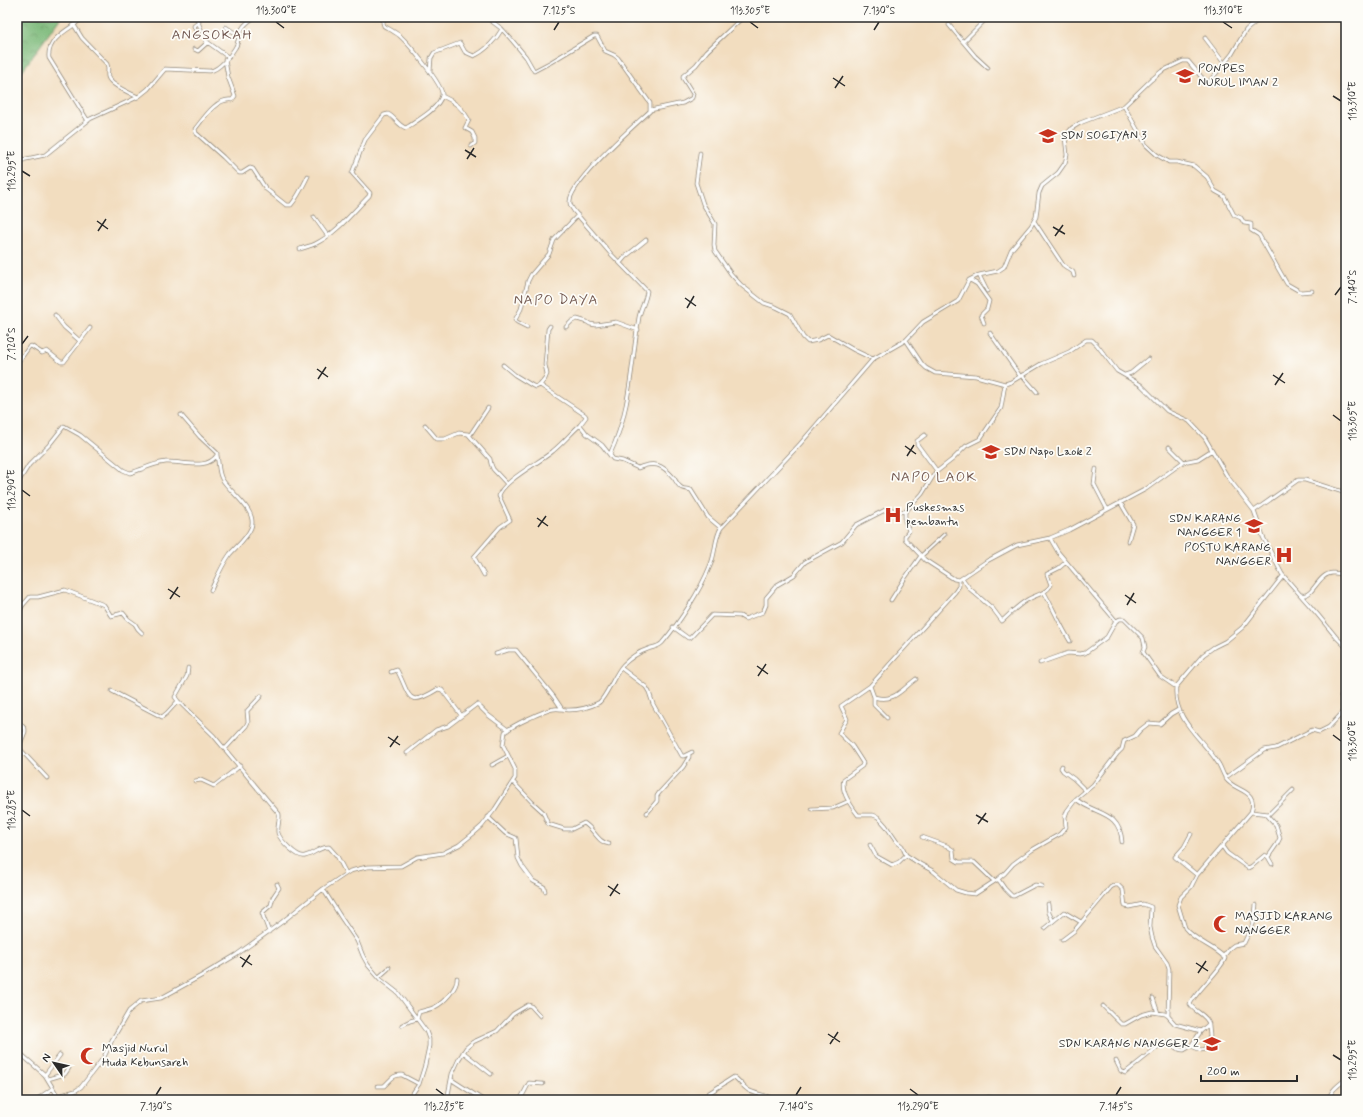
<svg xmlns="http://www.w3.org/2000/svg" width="1363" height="1117" viewBox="0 0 1363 1117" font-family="Mynerve,sans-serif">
<defs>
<pattern id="forest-crowns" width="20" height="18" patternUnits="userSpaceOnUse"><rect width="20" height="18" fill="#7dba7a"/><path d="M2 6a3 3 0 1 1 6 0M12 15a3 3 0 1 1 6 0" fill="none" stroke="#679764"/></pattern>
</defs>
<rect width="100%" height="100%" fill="#fdfcf7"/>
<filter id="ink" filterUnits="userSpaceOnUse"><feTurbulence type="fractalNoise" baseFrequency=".025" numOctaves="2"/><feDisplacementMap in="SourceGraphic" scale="8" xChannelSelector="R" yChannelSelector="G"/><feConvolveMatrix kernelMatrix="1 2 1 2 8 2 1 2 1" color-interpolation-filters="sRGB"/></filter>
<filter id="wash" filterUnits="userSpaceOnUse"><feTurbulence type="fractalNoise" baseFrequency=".012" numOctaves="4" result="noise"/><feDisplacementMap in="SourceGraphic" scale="16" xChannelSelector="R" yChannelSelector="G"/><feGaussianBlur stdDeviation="0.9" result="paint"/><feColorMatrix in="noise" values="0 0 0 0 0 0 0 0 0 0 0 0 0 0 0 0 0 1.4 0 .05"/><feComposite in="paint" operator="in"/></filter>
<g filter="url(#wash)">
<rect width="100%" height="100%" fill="#f2ddbf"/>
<!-- forest -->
<path fill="url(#forest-crowns)" stroke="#547252" d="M17,17H61L22,71L17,67Z"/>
</g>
<g filter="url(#ink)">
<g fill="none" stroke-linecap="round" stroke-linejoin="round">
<!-- minor casing -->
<g stroke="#8e8475" stroke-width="4.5">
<path id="minor" d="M83,17L74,25L82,38L107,64C109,69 107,72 108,77C110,85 130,93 138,97
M196,17L206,41L228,57
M486,17L502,29L511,39L526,57L534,71L551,62L594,36H597L605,51L614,55L618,58L650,103V111C635,125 567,184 570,203C570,206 573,209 574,211L611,254L647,291C646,300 641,308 639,317C631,364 631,410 610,454
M74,25C62,33 47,42 49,58L88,121
M949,25L975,56L988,68
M226,27L235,33H240
M197,34L194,26L199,22
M1205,38L1224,63
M963,42L988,17
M194,49L198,51L208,42
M225,60L228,77L235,96L232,100C216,98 204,118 195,129L196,133L223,157L239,173H242L250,168L253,169L266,189L286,205H291C298,197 303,186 308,176
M430,72L431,58L434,53L460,43L465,52L474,56C485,51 496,40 502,29
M442,96C454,101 463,108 469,120L465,128L472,132L475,138V143L471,146
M1124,106L1146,145L1157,155L1169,162H1177L1194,166L1207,177L1215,191L1224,196L1234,215L1241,218L1244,223L1251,224V230L1259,235L1287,284L1301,292L1312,291
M650,110L683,103L692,98L693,94L683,78V76L696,65L707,51L743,17
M700,153L696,183L703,204L715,224L714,245L715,251L731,274L741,285L764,303L776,307L790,314L803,337L808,342L818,340L828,335L854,350L873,359
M17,156L24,160
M17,161L45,155L90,119L138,97L148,89L165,69L210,71C219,70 231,55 235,48C238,44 238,40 239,36C241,27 248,21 255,17
M314,217L327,235
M1034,221L1063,265L1073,272L1074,276
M300,249C305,247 311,246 315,244C336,234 353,212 369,196L370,193L352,173L365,140L384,115L388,114C395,117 398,126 406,128C416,121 439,109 442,95C444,86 408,43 400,36C395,32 389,29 384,26L383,23L384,17
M620,263L625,257L646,240
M979,275L987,291
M970,280L977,284L989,301L987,309L981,315L984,323
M55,315L64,327L80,341
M550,326L548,329L545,365L547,374L545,379L540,385L585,415L586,417L580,425L587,434L602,445L613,459L623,461L638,468C654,461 662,464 674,478C676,481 678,486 682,488C684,489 688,489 691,490L708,517L721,528
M527,327L517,322L515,320L521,309L528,281L531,275L549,254L554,240L578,215
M566,327L572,321L577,319L587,322L590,324L596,325L616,322L638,330
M990,333L1020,376
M906,340L922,364L926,368L935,373L976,376L1005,384L1011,382L1041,364L1069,352L1086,340H1092L1097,345L1117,371L1141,385L1167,411L1189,421L1205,438L1227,476L1254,511L1263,537L1282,574L1318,615L1336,637L1346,647
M17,364L29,347L31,346L42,353L47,351L61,362H64L90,328
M503,365L515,375L533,386L536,387L540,385
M1022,375L1037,392
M1125,375L1131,373L1148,359
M1005,384L1001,408L980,439L966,446L953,459L935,473L922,494L905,512V521L909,531L905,536V539L925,560L954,579L959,580L987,561L1017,545L1050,538L1069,530L1146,489L1183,462L1198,459L1212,450
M425,425L437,439H445L459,433L468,434L490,459L491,464L493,469L507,484
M470,435L488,408
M925,435L917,441V444L937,471
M1169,447L1184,462
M1096,469L1094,484L1107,509
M17,484L29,465L49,445L64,426L80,435L123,470L130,473C135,472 138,470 142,469C149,466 159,463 166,462C182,461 207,471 217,455V453L200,437L181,415
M1120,502L1133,524L1128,541
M1254,511L1298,480H1305L1346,493
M1050,538L1058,552L1116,621
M484,575L474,557L500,527L510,520L499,496C501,482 542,461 553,451C563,443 571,433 580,425
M962,578L970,589L993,609L1002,621C1010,614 1018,605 1027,600C1035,595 1046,594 1051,585L1047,574L1059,568L1066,562
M211,590C217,577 222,565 230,554C237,546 247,538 251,528C258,510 230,493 222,479C218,472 219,464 217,455
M1044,592C1053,608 1060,625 1070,641
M1302,595C1313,598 1318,573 1333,573C1338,573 1342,574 1346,575
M17,599L23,605
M891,600L905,578L920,557L945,534
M17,615L23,605L30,597H38L65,590L104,605L111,616L123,613L128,619L135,624L138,629L142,633
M673,627L688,638H690L712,615L740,616L745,619L763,612L766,605V598L777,585L794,575L805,562L842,542L856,525L887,509L905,512
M496,654L508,650H516L554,697L562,709
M1040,663L1068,653L1080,654L1085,653L1107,637L1116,621L1120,619H1124L1143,638L1145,647L1143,652L1160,676L1176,687C1173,718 1200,737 1216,760C1221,766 1222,773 1226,779C1235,792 1259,789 1251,812L1197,875L1191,887L1181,897L1178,905L1185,928C1196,942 1214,946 1225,958C1223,968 1197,990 1190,1004C1194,1012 1206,1014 1209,1024L1201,1031L1191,1046L1184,1050C1176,1051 1172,1042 1164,1042L1125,1073L1121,1071L1116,1061
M621,668L646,687L649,692L653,704L682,756H684L692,752
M391,672L397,670C411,696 406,709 438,689L442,690L461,715
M870,686L874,697V705L887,718
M1176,687L1203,655L1214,647L1226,641L1243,627L1283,576
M1346,687L1341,696L1346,700
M112,691L162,717L167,713L178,701L213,735L279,814C280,820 277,826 278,833C280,840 297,858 305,856C314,854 319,847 329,847L337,856L346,873
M874,697C894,703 901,690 916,679
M178,701L175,697L187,676L188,668
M17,720L25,729V732L19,747L20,749L47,778
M225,749L246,726L248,722L247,711L261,696
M407,753L436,730L448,726L477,704L488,715L508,730
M492,765L508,756
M1062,766L1061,768L1063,771L1074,779L1086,791
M1225,778L1264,750L1276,748L1312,730L1319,732L1329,727L1346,709
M195,781L201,780L214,786L240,766
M514,783L532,802L543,812L548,824L564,829H572L584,823C594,829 598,843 609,844
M1076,799C1094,815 1120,810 1122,842
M811,809L833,808L849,801
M1251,812L1269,814L1293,790
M647,813L657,801V796L659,793L683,767L689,757V754
M1267,815L1276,825L1280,838L1277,844L1268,857L1272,864
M488,817L505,833L516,838L518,858L522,866L533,881L544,887L545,891
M1191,834L1184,847L1175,857L1197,875
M922,837L947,846L953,850L954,859L959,862H974L994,881
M870,845L876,856L892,865L899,862L906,855L920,864L933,871L956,890L966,893L975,894L998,879L1005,873L1013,864L1032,850L1060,834L1066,827L1065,817L1067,811L1076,799L1093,785L1117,754L1122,749L1124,741L1135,736L1140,730L1149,723L1160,724L1171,714L1178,710
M1222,846L1227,853L1248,868L1252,866L1265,855L1268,857
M906,855L902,846L897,842L886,826L878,817L873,815H858C851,806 840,791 844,779L862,766L863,763L852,746L839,733L847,719L841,706L870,686L955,592L959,586V580
M998,879L1005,889L1012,896H1014L1035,885L1042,886
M323,889L342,919L357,941L363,956L368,965L380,979L398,993L426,1031L429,1039V1046L425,1065L419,1084L408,1100
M1048,904L1049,913L1053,921
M1045,928L1064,912L1081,922
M269,932L262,913L271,905L273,897L279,888L277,884
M1062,940L1074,931L1111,887L1115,885H1118L1123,890L1125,906L1129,907L1143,904L1151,907L1150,927L1152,937L1155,946L1167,963L1169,969L1168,1016
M1223,957L1230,948L1234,945L1244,943L1254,922L1256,905
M1346,970L1344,996L1346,1003
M379,977L388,969L389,967
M1153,998L1158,1013
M1103,1006L1121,1024H1125L1141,1015L1152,1012L1165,1014L1168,1016L1175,1024L1201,1031
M402,1025L410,1021L417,1019L419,1012C424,1010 430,1010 435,1007C443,1003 458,988 457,978
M1191,1046L1201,1050L1205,1049L1210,1036L1209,1025
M17,1048L21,1054L45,1075L60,1100
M463,1052L491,1074
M45,1075L60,1055
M48,1079L65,1074L69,1068
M452,1080L483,1100
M377,1086H384C390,1081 393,1074 402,1075L419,1084
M58,1096L75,1091L81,1087L104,1057L112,1040L129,1011L141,1001L161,998L201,976L236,955L282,922L323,889L350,871L367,867L401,866L417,857L443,853L459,845L474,833L482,826L495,809L515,778V769L503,745L505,732C511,726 545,710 554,709C559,708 564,710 569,710C578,710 590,707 598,703C605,700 615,673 623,665C630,658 639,652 648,649C653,647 658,647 662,643C680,622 700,591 710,566C716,554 714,539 721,528L800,444L873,359L906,340L923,322L958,301L969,280L979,275L993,272L998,271L1004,267L1011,250L1031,226L1036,217L1039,193L1042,186L1058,173L1065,163L1067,155L1065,137L1072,128L1080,123L1124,106L1151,80L1162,71L1183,61H1188L1204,80L1206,82H1209L1232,54L1246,30L1258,20L1267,17
M36,1100L53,1088
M447,1100L452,1074L459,1059L466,1048L473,1042L497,1031L513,1014L528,1005L531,1006L540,1016
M520,1100L529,1083L543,1084
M702,1100L709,1093L734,1077C739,1080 742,1086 748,1090C756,1095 767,1094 774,1100
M984,1100L989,1097L996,1100
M1329,1100C1330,1090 1339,1085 1346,1079"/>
</g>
<!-- minor -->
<use href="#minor" stroke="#fff" stroke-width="3"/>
</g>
</g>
<!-- ticks -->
<path fill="none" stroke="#2b2b2b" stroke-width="1.5" d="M276,22L284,28M750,22L758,28M1223,22L1232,28M554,30L559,22M874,30L879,22M833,78L845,86M835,88L843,76M1333,96L1341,101M465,150L476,157M467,159L474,148M22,171L30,176M97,221L108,229M1053,227L1065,234M98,231L106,219M1055,236L1063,225M1335,295L1341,287M685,298L696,306M687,308L694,296M22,344L28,336M317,369L328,377M1273,375L1285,383M318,379L326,367M1275,385L1283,373M1333,415L1341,421M905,446L916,454M907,456L914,445M22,490L30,496M537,518L548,526M538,527L546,516M168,589L180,597M1125,595L1136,603M170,599L178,587M1127,605L1134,593M757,666L768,674M758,676L766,664M1333,735L1341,741M388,737L400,745M390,747L398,736M22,810L30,816M976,815L988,822M978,824L986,813M608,886L620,894M610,896L618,884M240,957L252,965M1196,963L1208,971M242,967L250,955M1198,973L1206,961M828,1034L840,1042M830,1044L838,1032M1333,1055L1341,1060M436,1089L444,1095M910,1089L918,1095M156,1095L161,1087M796,1095L801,1087M1116,1095L1121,1087"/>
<!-- icons -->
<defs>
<g id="school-bare" transform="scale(1.38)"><path d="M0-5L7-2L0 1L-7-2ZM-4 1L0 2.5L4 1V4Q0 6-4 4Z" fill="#c8321e" stroke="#fdfcf7" stroke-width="2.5" paint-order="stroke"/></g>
<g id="hospital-bare" transform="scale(1.38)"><path d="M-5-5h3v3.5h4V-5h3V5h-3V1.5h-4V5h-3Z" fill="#c8321e" stroke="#fdfcf7" stroke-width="2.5" paint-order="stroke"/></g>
<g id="mosque-bare" transform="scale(1.38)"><path d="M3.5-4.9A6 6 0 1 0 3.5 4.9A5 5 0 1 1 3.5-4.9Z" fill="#c8321e" stroke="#fdfcf7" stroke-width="2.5" paint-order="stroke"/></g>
</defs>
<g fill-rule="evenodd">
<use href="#school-bare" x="1185" y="76"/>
<use href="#school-bare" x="1048" y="136"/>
<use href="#school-bare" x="991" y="452"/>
<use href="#hospital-bare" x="893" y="515"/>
<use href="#school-bare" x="1254" y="526"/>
<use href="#hospital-bare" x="1284" y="555"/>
<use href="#mosque-bare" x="1222" y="924"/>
<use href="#school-bare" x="1212" y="1044"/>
<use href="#mosque-bare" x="89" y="1056"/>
</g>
<g text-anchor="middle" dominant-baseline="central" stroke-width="3.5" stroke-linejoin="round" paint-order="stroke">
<!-- poi labels -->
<g font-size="12" fill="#2b2b2b" stroke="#fdfcf7" text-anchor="start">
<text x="1198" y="69">PONPES<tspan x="1198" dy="14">NURUL IMAN 2</tspan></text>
<text x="1061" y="136">SDN SOGIYAN 3</text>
<text x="1004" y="452">SDN Napo Laok 2</text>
<text x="906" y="508">Puskesmas<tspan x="906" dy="14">pembantu</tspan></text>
<text x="1241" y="519" text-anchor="end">SDN KARANG<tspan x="1241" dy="14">NANGGER 1</tspan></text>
<text x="1271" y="548" text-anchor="end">POSTU KARANG<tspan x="1271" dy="14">NANGGER</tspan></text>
<text x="1235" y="917">MASJID KARANG<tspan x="1235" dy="14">NANGGER</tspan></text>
<text x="1199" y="1044" text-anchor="end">SDN KARANG NANGGER 2</text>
<text x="102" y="1049">Masjid Nurul<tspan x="102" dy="14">Huda Kebunsareh</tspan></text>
</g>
<!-- quarter labels -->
<g font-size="14" letter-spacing="1" fill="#71574f" stroke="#fdfcf7">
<text x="212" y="35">ANGSOKAH</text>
<text x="556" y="300">NAPO DAYA</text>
<text x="934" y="477">NAPO LAOK</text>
</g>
</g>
<!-- margin -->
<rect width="1363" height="1117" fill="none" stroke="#fdfcf7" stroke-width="44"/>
<!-- north arrow -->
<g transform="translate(54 1063) rotate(304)" stroke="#fdfcf7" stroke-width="3" paint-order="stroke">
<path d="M0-3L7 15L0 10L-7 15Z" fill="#2b2b2b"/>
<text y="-6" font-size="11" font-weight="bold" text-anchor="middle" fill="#2b2b2b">N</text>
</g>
<!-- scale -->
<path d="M1201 1075v6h96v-6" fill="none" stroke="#2b2b2b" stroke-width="2"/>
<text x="1207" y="1075" font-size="12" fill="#2b2b2b" stroke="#fdfcf7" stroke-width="3" paint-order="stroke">200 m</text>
<rect x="22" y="22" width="1319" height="1073" fill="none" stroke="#2b2b2b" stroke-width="1.5"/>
<g font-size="10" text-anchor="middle" fill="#2b2b2b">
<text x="276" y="14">113.300°E</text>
<text x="559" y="14">7.125°S</text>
<text x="750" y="14">113.305°E</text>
<text x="879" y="14">7.130°S</text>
<text x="1223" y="14">113.310°E</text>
<text transform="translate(1352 101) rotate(-90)" y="4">113.310°E</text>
<text transform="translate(11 171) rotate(-90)" y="4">113.295°E</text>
<text transform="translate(1352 287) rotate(-90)" y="4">7.140°S</text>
<text transform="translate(11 344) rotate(-90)" y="4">7.120°S</text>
<text transform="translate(1352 421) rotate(-90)" y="4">113.305°E</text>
<text transform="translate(11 490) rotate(-90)" y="4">113.290°E</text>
<text transform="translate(1352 741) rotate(-90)" y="4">113.300°E</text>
<text transform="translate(11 810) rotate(-90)" y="4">113.285°E</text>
<text transform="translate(1352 1060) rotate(-90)" y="4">113.295°E</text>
<text x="156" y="1110">7.130°S</text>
<text x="444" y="1110">113.285°E</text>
<text x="796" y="1110">7.140°S</text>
<text x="918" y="1110">113.290°E</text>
<text x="1116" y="1110">7.145°S</text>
</g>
</svg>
